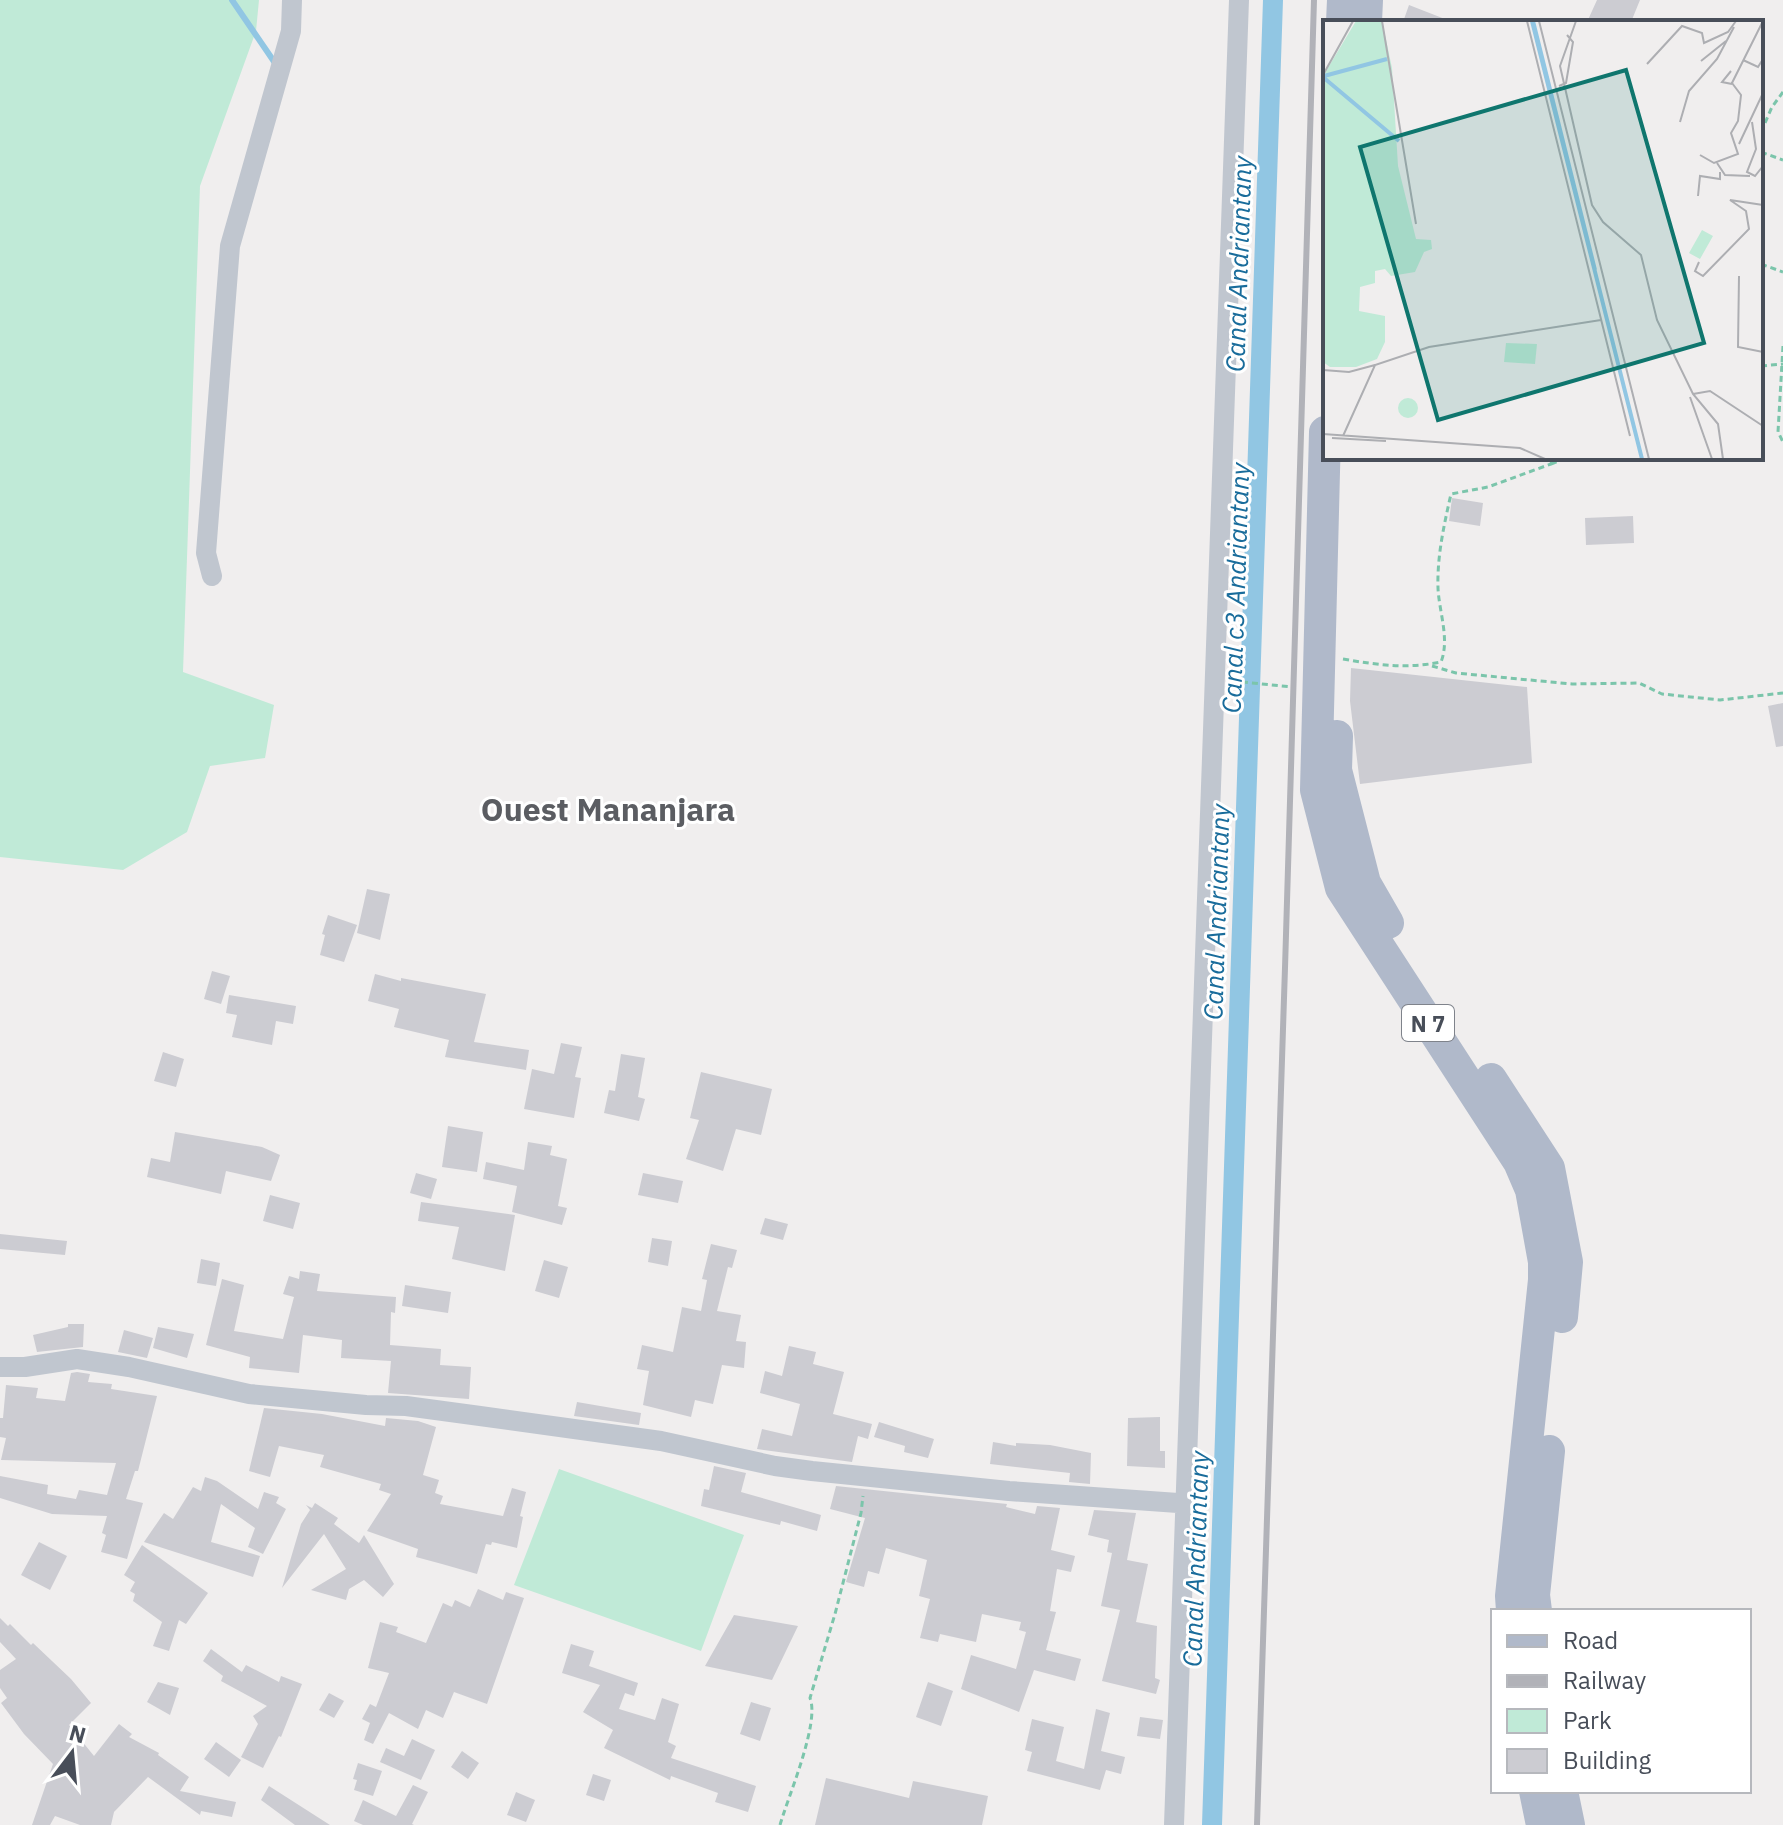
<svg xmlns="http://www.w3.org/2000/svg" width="1783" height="1825" viewBox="0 0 1783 1825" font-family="'IBM Plex Sans',sans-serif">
<rect width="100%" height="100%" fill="#f0eeee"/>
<!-- green -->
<path fill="#c0ead7" d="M0,0H259L256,31L200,186L183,672L274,705L265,758L210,766L187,832L123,870L0,857Z
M559,1469L744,1535L701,1651L514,1585Z"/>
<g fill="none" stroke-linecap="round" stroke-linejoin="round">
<!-- stream -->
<path stroke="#91c6e3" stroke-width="6" d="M232,0L275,63
M1234,1178L1276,0"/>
<!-- canal -->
<path stroke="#91c6e3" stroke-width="20" d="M1212,1825L1273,0"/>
</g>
<!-- building -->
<path fill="#ccccd2" d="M1597,0H1640L1631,22H1587Z
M1409,5L1450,21L1449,22H1403Z
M1452,498L1483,503L1480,526L1449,521Z
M1633,516L1634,543L1586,545L1585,518Z
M1351,668L1527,687L1532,763L1360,784L1350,701Z
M1783,703V746L1776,747L1768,706Z
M367,889L390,894L380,940L357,933Z
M328,915L357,925L344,962L320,955L325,935L322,934Z
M212,971L230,976L221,1004L204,999Z
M375,974L401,981V978L486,994L474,1042L529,1050L526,1070L445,1057L449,1040L394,1027L399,1009L368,1001Z
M229,995L296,1006L293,1024L276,1021L272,1045L232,1037L237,1015L226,1013Z
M561,1043L582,1047L575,1077L581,1078L574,1118L524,1109L532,1069L554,1074Z
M163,1052L184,1059L176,1087L154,1081Z
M621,1054L645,1058L638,1097L645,1099L639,1121L604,1113L609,1090L615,1091Z
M701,1072L772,1089L761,1135L736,1129L723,1171L686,1159L699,1120L690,1118Z
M448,1126L483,1132L477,1172L442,1167Z
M175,1132L262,1147L280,1155L271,1181L226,1171L221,1194L147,1177L151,1158L170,1162Z
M528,1142L552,1146L550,1155L567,1159L558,1206L567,1208L562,1225L512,1212L517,1186L483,1179L486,1162L524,1170Z
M416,1173L437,1179L431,1199L410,1193Z
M643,1173L683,1181L678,1203L638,1195Z
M270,1195L300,1203L293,1229L263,1221Z
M421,1202L515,1215L505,1271L452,1259L459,1227L418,1221Z
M765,1218L788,1224L783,1240L760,1234Z
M0,1234L67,1241L65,1255L0,1249Z
M652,1238L672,1241L668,1266L648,1262Z
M711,1244L737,1250L732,1268L728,1267L717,1311L741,1315L736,1341L746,1342L744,1368L722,1365L713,1404L695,1400L691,1417L643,1405L649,1371L637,1369L642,1345L673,1352L682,1307L701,1311L707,1280L702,1279Z
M201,1259L220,1263L216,1286L197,1283Z
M544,1260L568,1267L559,1298L535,1291Z
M300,1271L320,1274L317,1291L396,1297L395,1313L391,1312L390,1345L441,1349L440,1365L471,1367L469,1399L388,1393L391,1361L341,1358L342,1340L303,1335L299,1373L249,1368L250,1357L206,1345L222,1279L244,1285L234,1331L283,1339L294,1297L283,1294L289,1276L299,1279Z
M405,1285L451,1292L448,1313L402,1306Z
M68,1324H84L83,1347L37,1352L33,1335L68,1327Z
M158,1327L194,1334L187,1358L153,1348Z
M124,1330L153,1338L147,1358L118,1352Z
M789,1346L816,1352L813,1364L844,1372L833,1414L872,1424L868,1439L858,1436L852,1462L757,1449L762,1429L792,1436L800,1404L760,1393L765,1371L782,1376Z
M77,1372L90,1374L88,1382L112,1384L111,1389L157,1396L138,1471H135L126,1499L143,1503L127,1559L101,1552L106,1535L102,1533L107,1516L52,1514L0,1498V1476L48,1485L47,1494L76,1499L79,1490L107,1495L116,1463L1,1460L6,1438L0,1437V1418H3L6,1385L38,1388L36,1398L65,1401L71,1373Z
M577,1402L641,1413L639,1425L574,1416Z
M264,1408L322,1414L385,1426L386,1418L418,1421L436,1427L423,1475L439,1480L435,1493L443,1496L440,1504L503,1516L512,1488L526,1492L520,1516L523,1517L517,1548L492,1542L491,1545L486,1544L477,1574L442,1564L416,1557L418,1549L367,1531L391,1494L379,1490L381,1484L320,1467L324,1455L279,1446L270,1477L249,1471Z
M1160,1417V1451H1165V1468L1127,1466L1128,1418Z
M879,1422L934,1439L928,1458L904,1452L905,1446L874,1437Z
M993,1442L1016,1446V1443L1050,1445L1091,1453L1090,1484L1069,1482L1070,1473L990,1464Z
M714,1466L746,1473L741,1492L821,1515L817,1531L781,1521L780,1525L701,1506L704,1489L709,1490Z
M205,1477L217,1481L258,1509L264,1492L279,1497L276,1503L286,1509L263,1554L248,1547L255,1528L221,1504L211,1542L260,1556L253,1577L144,1542L164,1513L173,1519L193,1487L201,1491Z
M836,1486L1007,1504L1006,1507L1035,1514L1037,1506L1060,1508L1051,1550L1075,1556L1071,1572L1057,1569L1050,1611L1056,1612L1046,1650L1081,1659L1075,1681L1034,1670L1019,1712L961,1689L971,1655L1016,1669L1026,1632L1019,1630L1021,1622L982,1614L976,1642L940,1634L938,1642L920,1638L930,1599L919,1596L927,1560L886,1548L879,1574L868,1571L864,1587L846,1582L865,1518L830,1509Z
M315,1503L338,1518L334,1524L359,1543L364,1535L394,1584L383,1597L364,1580L349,1589L346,1600L311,1590L346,1569L324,1534L282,1588L301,1524L310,1510L306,1505L312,1508Z
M1094,1510L1136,1513L1127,1560L1148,1564L1136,1622L1157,1626L1155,1678L1160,1680L1156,1694L1102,1681L1120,1610L1101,1606L1112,1553L1107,1552L1109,1540L1088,1535Z
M39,1542L67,1556L50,1590L21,1575Z
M142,1545L208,1593L186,1624L179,1620L169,1651L153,1646L162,1622L133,1601L135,1594L130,1591L135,1582L124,1575Z
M478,1589L503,1600L506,1592L524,1598L487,1704L454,1692L443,1718L426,1710L418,1729L389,1713L373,1744L364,1740L370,1723L362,1719L370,1704L376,1707L389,1673L368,1668L380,1622L398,1627L396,1632L426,1643L443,1603L452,1607L455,1600L470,1607Z
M734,1615L798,1626L772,1680L705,1666Z
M0,1618L8,1626L10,1624L31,1645L33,1643L71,1679L91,1703L69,1725L94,1756L119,1724L132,1734L129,1737L159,1753L158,1755L189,1777L180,1791L236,1802L232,1817L201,1811L200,1815L148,1777L114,1812L111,1825H80L55,1816L50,1825H32L53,1764L24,1734L1,1703L7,1698L0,1688V1670L16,1659L0,1642Z
M571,1644L594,1651L589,1666L638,1683L634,1696L625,1693L619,1709L655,1720L662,1698L679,1704L668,1742L676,1746L671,1758L756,1786L748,1812L715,1802L718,1793L671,1776L670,1780L604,1748L613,1730L583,1712L600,1685L562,1673Z
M211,1649L242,1672L246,1665L279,1682L281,1676L302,1684L281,1737L279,1736L263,1768L241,1757L258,1724L253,1716L267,1706L221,1681L223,1676L203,1661Z
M158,1682L179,1688L170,1715L147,1702Z
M928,1682L953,1691L941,1726L916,1717Z
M329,1693L344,1701L334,1718L319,1710Z
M751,1702L771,1708L760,1741L740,1734Z
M1096,1709L1110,1713L1101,1751L1125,1757L1121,1774L1106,1770L1100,1790L1027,1771L1032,1752L1025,1750L1032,1719L1064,1727L1056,1761L1084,1769Z
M1140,1717L1163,1720L1160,1739L1137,1736Z
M412,1739L435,1750L421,1780L380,1762L386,1748L404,1756Z
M216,1742L241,1760L229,1777L204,1759Z
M462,1751L479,1763L468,1779L451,1767Z
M358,1763L382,1771L373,1796L354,1790L357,1780L353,1779Z
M593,1774L611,1780L604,1801L586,1795Z
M826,1778L909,1798L913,1781L988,1796L982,1825H815Z
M413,1785L428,1792L412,1824L414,1825H363L354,1821L363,1800L396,1816Z
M269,1786L330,1825H295L261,1800Z
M516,1792L535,1800L526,1822L507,1815Z"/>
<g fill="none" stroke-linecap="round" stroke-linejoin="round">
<!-- path -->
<path stroke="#7bc5ab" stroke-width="3" stroke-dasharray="6 4" stroke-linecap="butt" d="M1761,132L1772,107L1783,92
M1761,152L1783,160
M1761,264L1783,272
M1783,346L1778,432L1783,442
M1761,366L1783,364
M1551,464L1566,458
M1343,659C1377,665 1407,669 1441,662C1450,639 1439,612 1438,588C1437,556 1444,525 1451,494L1488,487L1551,464L1552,458
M1432,666L1456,673L1572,684L1639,683L1662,694L1720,700L1783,693
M1232,681L1292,687
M780,1825C788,1797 820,1723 810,1698L835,1614L861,1513L863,1496"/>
<!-- minor -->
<path stroke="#c0c6cf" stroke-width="20" d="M212,576L206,553L230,246L291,31L292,0
M0,1367H25L77,1359L129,1367L249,1394L366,1405L406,1406L480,1416L661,1441L775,1466L812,1471L1009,1491L1178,1503L1186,1501
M1174,1825L1239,0"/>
<!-- primary -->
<path stroke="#b0b9ca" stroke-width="32" d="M1342,22L1343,0
M1366,22L1367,0
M1325,432L1316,790L1341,888L1519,1162L1531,1190L1544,1262V1280L1511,1596L1512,1611
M1337,736L1336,770L1365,883L1388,923
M1491,1079L1549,1168L1567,1262L1562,1317
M1536,1611L1534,1595L1549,1451
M1535,1791L1542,1825
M1562,1791L1569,1825"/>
<!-- rail -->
<path stroke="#b1b2b8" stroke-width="6" d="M1257,1825C1280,1217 1294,608 1314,0"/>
</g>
<g text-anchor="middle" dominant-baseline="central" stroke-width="6" stroke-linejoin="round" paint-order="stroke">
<!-- shield labels -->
<rect fill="#fff" stroke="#7f838b" stroke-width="2" x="1402" y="1005" width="52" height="36" rx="6"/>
<g font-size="22" font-weight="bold" fill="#484e59">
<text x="1428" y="1023">N 7</text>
</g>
<!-- water labels -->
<g font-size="26" font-style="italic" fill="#196c9b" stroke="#fff">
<text transform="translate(1238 264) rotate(-88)">Canal Andriantany</text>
<text transform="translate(1235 588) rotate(-88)">Canal c3 Andriantany</text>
<text transform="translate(1216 912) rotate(-88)">Canal Andriantany</text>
<text transform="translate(1195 1559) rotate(-88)">Canal Andriantany</text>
</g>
<!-- district labels -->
<g font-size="32" font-weight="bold" fill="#5b5d62" stroke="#fff">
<text x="608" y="809">Ouest Mananjara</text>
</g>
</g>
<!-- overview -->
<g transform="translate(1323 20)">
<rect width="440" height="440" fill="#f0eeee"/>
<path d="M33,1H59L69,48L75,146L93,219L108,220L109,229L101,232L92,252L68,256L62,249L52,251V263L37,267L36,291L62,296V322L54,339L33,347H7L0,342V56ZM379,210L390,216L377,239L366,233ZM183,323L214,324L212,344L181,342ZM75 388a10 10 0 1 1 20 0a10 10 0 1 1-20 0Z" fill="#c0ead7"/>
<path fill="none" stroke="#91c6e3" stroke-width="4" d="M209,1L319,439M210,1L272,250M1,56L64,39M1,58L76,121"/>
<path fill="none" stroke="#adaeb2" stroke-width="2" d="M59,1L93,204M204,1L307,416M216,1L326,439M253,1L237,46L269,185L280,202L318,235L334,300L370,374L395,404L400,439M420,40L435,47L440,39M378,41L403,21M324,44L359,6L379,13L381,23L405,12L413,1M408,51L399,62L409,64M0,55L30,1M236,66L243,63L250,22L244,15M357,102L366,71L394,39L411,7M429,102L433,129L424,152L432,156L440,146M416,124L440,73M377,135L391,143L415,134L408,113L415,101L418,75L409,63L440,1M394,143L402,155L427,156M375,176L377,156L397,159V152M376,242L372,251L380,256L426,209L423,191L407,180L440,185M416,256L415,327L440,332M0,350L26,352L52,345M370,374L387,371L440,406M367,377L389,439M0,414L197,428L222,439M20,416L52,345L106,327L278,300M9,418L63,421"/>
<path fill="#0f766e" fill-opacity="0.15" stroke="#0f766e" stroke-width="4" d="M303,50L381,323L115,400L37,127Z"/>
<rect width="440" height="440" fill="none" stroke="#484e59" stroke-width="4"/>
</g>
<!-- legend -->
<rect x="1491" y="1609" width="260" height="184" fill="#ffffff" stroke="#b6b8bd" stroke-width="2"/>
<rect x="1507" y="1635" width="40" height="12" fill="#b0b9ca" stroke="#b6b8bd" stroke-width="2"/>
<text x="1563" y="1649" font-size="24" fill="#484e59">Road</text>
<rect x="1507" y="1675" width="40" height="12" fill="#b1b2b8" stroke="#b6b8bd" stroke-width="2"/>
<text x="1563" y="1689" font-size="24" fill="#484e59">Railway</text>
<rect x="1507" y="1709" width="40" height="24" fill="#c0ead7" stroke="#b6b8bd" stroke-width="2"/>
<text x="1563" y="1729" font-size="24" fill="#484e59">Park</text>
<rect x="1507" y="1749" width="40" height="24" fill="#ccccd2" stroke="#b6b8bd" stroke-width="2"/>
<text x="1563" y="1769" font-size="24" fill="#484e59">Building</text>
<!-- north arrow -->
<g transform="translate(72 1753) rotate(16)" stroke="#ffffff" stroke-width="6" paint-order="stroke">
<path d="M0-6L14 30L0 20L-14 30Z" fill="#484e59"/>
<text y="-12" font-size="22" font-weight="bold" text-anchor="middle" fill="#484e59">N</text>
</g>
</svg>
